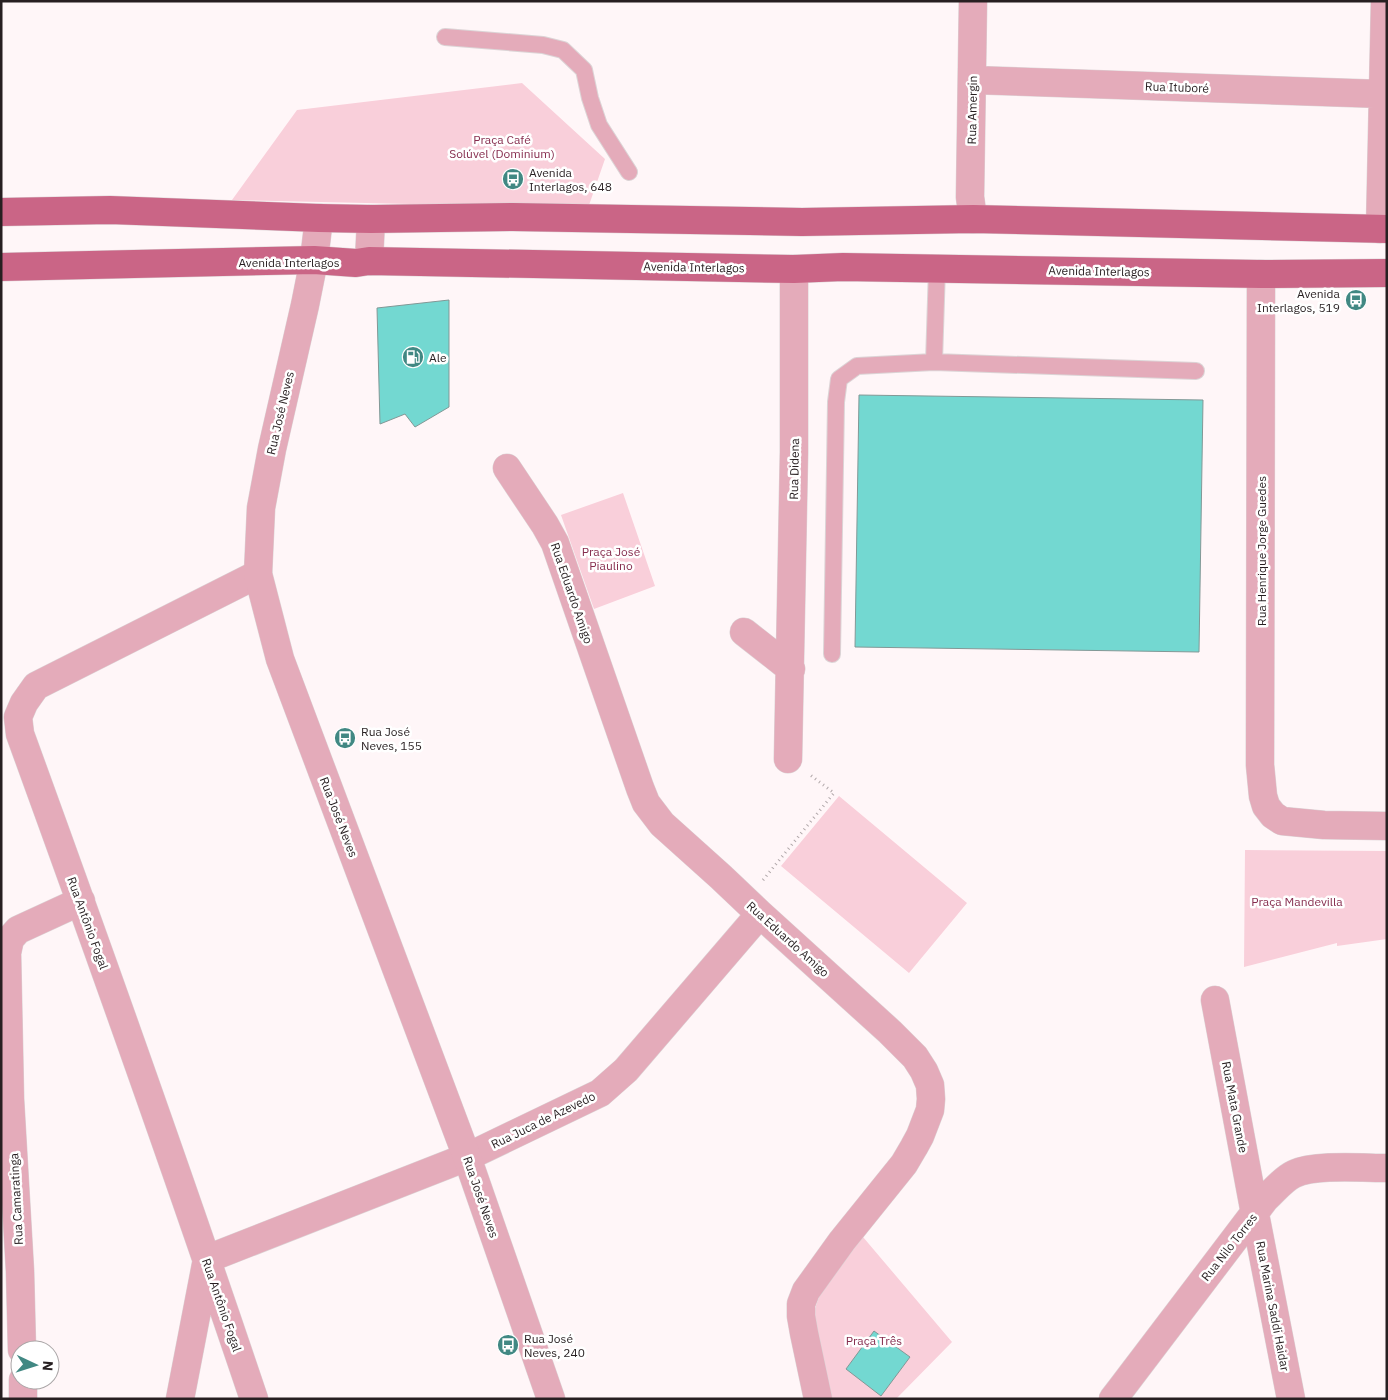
<svg xmlns="http://www.w3.org/2000/svg" width="1388" height="1400" viewBox="0 0 1388 1400" font-family="'IBM Plex Sans',sans-serif">
<rect width="100%" height="100%" fill="#fff6f8"/>
<!-- green -->
<path fill="#f9cfda" d="M522,83L605,159L588,208L232,200L297,110Z
M623,493L655,586L594,609L561,515Z
M839,796L967,903L909,973L781,866Z
M1245,850L1387,851V939L1337,946V943L1244,967Z
M863,1237L952,1342L896,1399H831L812,1317L821,1291Z"/>
<!-- building -->
<path fill="#73d8d1" stroke="#829896" d="M449,300V407L415,427L405,414L380,424L377,308Z
M859,395L1203,400L1199,652L855,647Z
M874,1331L910,1357L881,1396L846,1369Z"/>
<g fill="none" stroke-linecap="round" stroke-linejoin="round">
<!-- service casing -->
<g stroke="#dcd4d6" stroke-width="18">
<path id="service" d="M445,37L543,45L563,50L584,70L590,98L599,125L629,172
M934,362L937,268
M832,654L836,402L839,379L857,366L934,362L1196,371"/>
</g>
<!-- minor casing -->
<g stroke="#dcd4d6" stroke-width="29">
<path id="minor" d="M973,1L970,197L973,219
M972,80L1382,94
M1380,229L1385,1
M369,261L371,219
M1261,274L1260,765L1263,796L1266,806L1273,815L1282,821L1324,825L1387,826
M507,468L545,525L555,543L640,788L646,803L662,824L721,877L760,914L890,1032L915,1057L924,1071L930,1085L931,1099L930,1110L920,1136L914,1147L904,1164L842,1241L806,1291L801,1304V1316L804,1333L818,1399
M744,632L791,669
M788,759L794,452V269
M1215,1000L1255,1214L1291,1399
M22,1350L20,1271L10,1099L7,953L10,939L18,930L81,901
M23,1380V1399
M180,1399L207,1259L467,1157L600,1093L626,1070L760,914
M254,1399C179,1176 100,954 20,734L18,717L24,703L36,686L258,574
M1113,1399L1120,1390L1265,1199C1274,1191 1283,1179 1294,1174C1315,1164 1363,1168 1387,1168"/>
</g>
<!-- tertiary casing -->
<g stroke="#dcd4d6" stroke-width="29">
<path id="tertiary" d="M319,218L314,260L305,305L272,449L261,508L258,574L280,659L467,1157L551,1399"/>
</g>
<!-- primary casing -->
<g stroke="#dcd4d6" stroke-width="29">
<path id="primary" d="M1,212L110,210L319,218L371,219L513,217L802,222L973,219L1387,229
M1,267L314,260L356,263L369,261L794,269L843,267L1261,274L1387,273"/>
</g>
<!-- path -->
<path stroke="#b0a7a9" stroke-width="3" stroke-dasharray="1 4" stroke-linecap="butt" d="M763,880L834,793L809,774"/>
<!-- service -->
<use href="#service" stroke="#e4abba" stroke-width="16"/>
<!-- minor -->
<use href="#minor" stroke="#e4abba" stroke-width="28"/>
<!-- tertiary -->
<use href="#tertiary" stroke="#e4abba" stroke-width="28"/>
<!-- primary -->
<use href="#primary" stroke="#ca6586" stroke-width="28"/>
</g>
<!-- icons -->
<defs>
<g id="bus-disc" transform="scale(1.125)"><circle r="9.5" fill="#418883" stroke="#fff"/><path d="M-5-6H5V4H4V6H2V4H-2V6H-4V4H-5ZM-3.5-4V0h7V-4ZM-3.5 1.2v1.5H-2V1.2ZM2 1.2v1.5H3.5V1.2Z" fill="#fff"/></g>
<g id="fuel-disc" transform="scale(1.125)"><circle r="9.5" fill="#418883" stroke="#fff"/><path d="M-5.5-6h7V0h2V4h1.3V-2.5L3-4.5l.8-.8L6-3V5H2.5V1h-1V6h-7ZM-4.2-4.7v3.2H.2V-4.7Z" fill="#fff"/></g>
</defs>
<g fill-rule="evenodd">
<use href="#bus-disc" x="513" y="179"/>
<use href="#bus-disc" x="1356" y="300"/>
<use href="#fuel-disc" x="413" y="357"/>
<use href="#bus-disc" x="345" y="738"/>
<use href="#bus-disc" x="508" y="1345"/>
</g>
<g text-anchor="middle" dominant-baseline="central" stroke-width="5" stroke-linejoin="round" paint-order="stroke">
<!-- street labels -->
<g font-size="12" fill="#271f21" stroke="#fff">
<text transform="translate(1177 87) rotate(2)">Rua Ituboré</text>
<text transform="translate(972 110) rotate(-89)">Rua Amergin</text>
<text x="289" y="262">Avenida Interlagos</text>
<text transform="translate(694 267) rotate(1)">Avenida Interlagos</text>
<text transform="translate(1099 271) rotate(1)">Avenida Interlagos</text>
<text transform="translate(280 413) rotate(-77)">Rua José Neves</text>
<text transform="translate(794 469) rotate(-89)">Rua Didena</text>
<text transform="translate(1261 551) rotate(-90)">Rua Henrique Jorge Guedes</text>
<text transform="translate(572 593) rotate(71)">Rua Eduardo Amigo</text>
<text transform="translate(339 817) rotate(69)">Rua José Neves</text>
<text transform="translate(88 923) rotate(70)">Rua Antônio Fogal</text>
<text transform="translate(788 939) rotate(42)">Rua Eduardo Amigo</text>
<text transform="translate(1235 1107) rotate(79)">Rua Mata Grande</text>
<text transform="translate(543 1120) rotate(-26)">Rua Juca de Azevedo</text>
<text transform="translate(481 1197) rotate(71)">Rua José Neves</text>
<text transform="translate(16 1199) rotate(-93)">Rua Camaratinga</text>
<text transform="translate(1229 1247) rotate(-52)">Rua Nilo Torres</text>
<text transform="translate(222 1305) rotate(71)">Rua Antônio Fogal</text>
<text transform="translate(1273 1306) rotate(79)">Rua Marina Saddi Haidar</text>
</g>
<!-- park labels -->
<g font-size="12" fill="#862d4e" stroke="#fff">
<text x="502" y="139">Praça Café<tspan x="502" dy="14">Solúvel (Dominium)</tspan></text>
<text x="611" y="551">Praça José<tspan x="611" dy="14">Piaulino</tspan></text>
<text x="1297" y="901">Praça Mandevilla</text>
<text x="874" y="1340">Praça Três</text>
</g>
<!-- poi labels -->
<g font-size="12" fill="#271f21" stroke="#fff" text-anchor="start">
<text x="529" y="172">Avenida<tspan x="529" dy="14">Interlagos, 648</tspan></text>
<text x="1340" y="293" text-anchor="end">Avenida<tspan x="1340" dy="14">Interlagos, 519</tspan></text>
<text x="429" y="357">Ale</text>
<text x="361" y="731">Rua José<tspan x="361" dy="14">Neves, 155</tspan></text>
<text x="524" y="1338">Rua José<tspan x="524" dy="14">Neves, 240</tspan></text>
</g>
</g>
<!-- border -->
<rect width="1388" height="1400" fill="none" stroke="#271f21" stroke-width="5"/>
<!-- north arrow -->
<g transform="translate(35 1365) rotate(94)"><circle r="24" fill="#ffffff" stroke="#a9a5a6"/>
<path d="M0-4L9 19L0 12L-9 19Z" fill="#418883"/>
<text y="-8" font-size="14" font-weight="bold" text-anchor="middle" fill="#271f21">N</text>
</g>
</svg>
